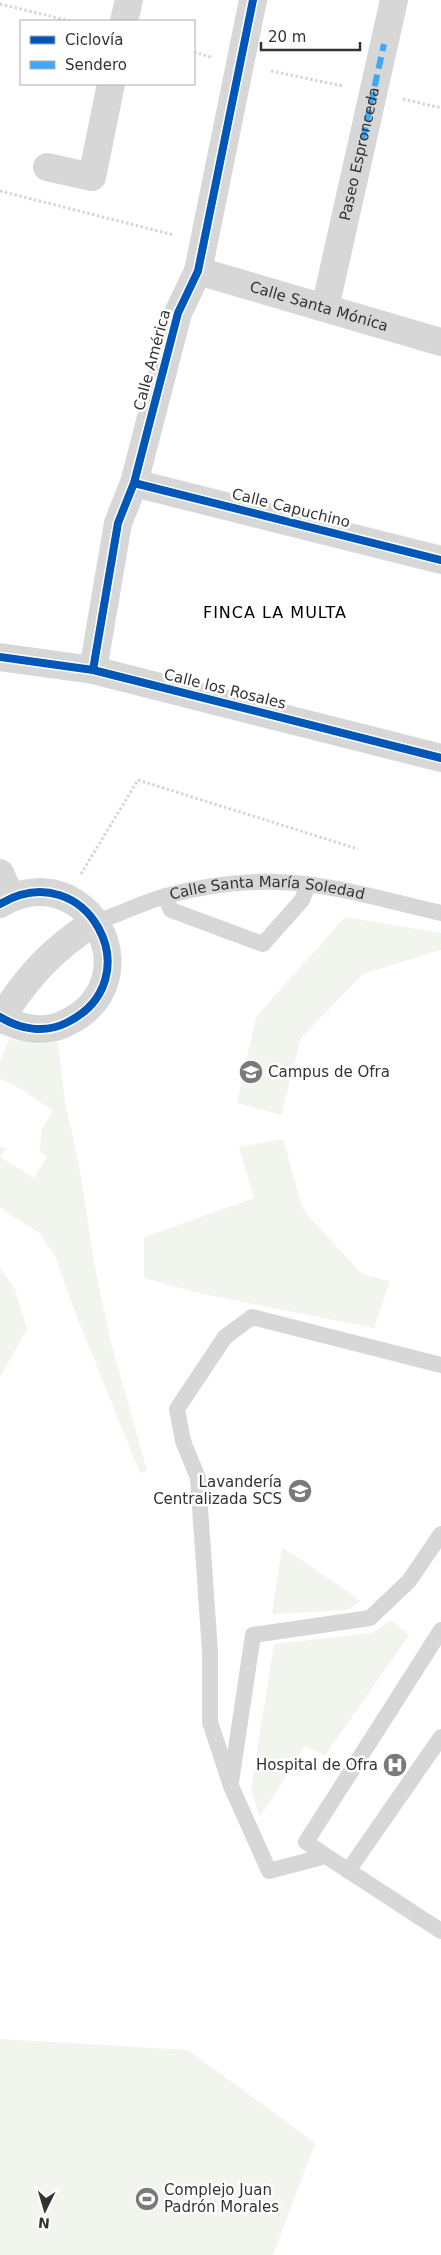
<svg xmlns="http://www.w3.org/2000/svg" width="441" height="2255" viewBox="0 0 441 2255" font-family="'DejaVu Sans',sans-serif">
<rect width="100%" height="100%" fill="#fff"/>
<!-- green -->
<path fill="#f1f5ed" d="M345,917L441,933V950L363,974L301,1038L281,1115L237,1103L256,1017Z
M9,1039L38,1044L58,1042L65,1101L80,1170L94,1262L110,1339L147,1471L140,1473L73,1307L55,1255L39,1233L0,1208V1146L6,1149L0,1157L34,1178L47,1157L40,1152L41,1131L53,1111L23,1090L0,1079V1061Z
M283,1139L303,1210L362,1274L390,1281L374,1328L198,1293L144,1278V1237L254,1198L239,1147Z
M0,1268L15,1289L27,1329L0,1377Z
M282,1547L361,1601L348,1610L272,1614Z
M391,1620L409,1635L325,1756L305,1746L260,1817L251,1790L274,1644L372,1633Z
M0,2039L188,2050L315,2143L273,2255H0Z"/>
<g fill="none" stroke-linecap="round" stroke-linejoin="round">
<!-- path -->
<path stroke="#d6d6d6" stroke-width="3" stroke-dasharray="2.5 2.5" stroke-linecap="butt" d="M0,4L70,21
M194,52L211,57
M271,71L343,86
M403,99L441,108
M0,191L174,235
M81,874L138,780L358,849"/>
<!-- lane -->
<g stroke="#d7d7d7" stroke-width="16">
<path d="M165,896L171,910L263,944L302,900L308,885"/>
<path id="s1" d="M95,922C120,915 142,902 166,896C202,886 240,881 276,882C331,883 387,901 441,913"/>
<path d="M441,1365L252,1317L225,1337L177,1409L183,1441L198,1478L210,1652V1722L231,1786L269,1871L326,1856L306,1842L441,1630"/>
<path d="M231,1782L253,1635L370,1618L409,1581L441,1534"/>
<path d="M326,1856L441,1931"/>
<path d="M348,1871L441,1737"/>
</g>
<!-- street -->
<g stroke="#d7d7d7" stroke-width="28">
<path d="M124,21L129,0"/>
<path d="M47,167L92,177L111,84"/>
<path id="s2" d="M198,271L441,342"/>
<path id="s3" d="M325,308L394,0"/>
<path d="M134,483L441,560"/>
<path d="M0,657L93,670L441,758"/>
<path d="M93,670L118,523L134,483L178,313L198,271L253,0"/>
<path d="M0,873L11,897"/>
<path d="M0,904C86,853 155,980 66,1023C44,1034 20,1029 0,1017"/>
<path d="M0,1020C26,978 53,948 95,922"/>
</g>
<!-- quiet -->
<path stroke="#3fa9f5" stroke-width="6" stroke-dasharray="12 6" stroke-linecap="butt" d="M363,139L384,44"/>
<!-- cycleway casing -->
<g stroke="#fff" stroke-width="11">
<path id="cycleway" d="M134,483L441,560
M0,657L93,670L441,758
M93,670L118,523L134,483L178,313L198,271L253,0
M0,904C86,853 155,980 66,1023C44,1034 20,1029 0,1017"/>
</g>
<!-- cycleway -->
<use href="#cycleway" stroke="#0057b8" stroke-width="8"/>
</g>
<!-- icons -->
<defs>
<g id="university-disc" transform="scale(1.25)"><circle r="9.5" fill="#7a7a7a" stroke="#fff"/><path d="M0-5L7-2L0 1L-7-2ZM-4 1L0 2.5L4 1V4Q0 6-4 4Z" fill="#fff"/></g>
<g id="hospital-disc" transform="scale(1.25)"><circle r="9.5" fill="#7a7a7a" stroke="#fff"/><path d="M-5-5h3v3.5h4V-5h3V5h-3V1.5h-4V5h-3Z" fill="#fff"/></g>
<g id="stadium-disc" transform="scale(1.25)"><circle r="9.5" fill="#7a7a7a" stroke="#fff"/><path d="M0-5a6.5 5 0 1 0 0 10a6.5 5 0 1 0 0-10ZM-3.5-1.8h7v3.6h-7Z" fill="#fff"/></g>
</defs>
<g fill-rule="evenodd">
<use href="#university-disc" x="251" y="1072"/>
<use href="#university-disc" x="300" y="1491"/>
<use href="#hospital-disc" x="395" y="1765"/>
<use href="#stadium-disc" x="147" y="2199"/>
</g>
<g text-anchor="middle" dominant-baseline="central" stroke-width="5" stroke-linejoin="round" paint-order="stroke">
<!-- street labels -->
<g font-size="15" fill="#333" stroke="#fff">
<text stroke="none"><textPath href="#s3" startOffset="158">Paseo Espronceda</textPath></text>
<text stroke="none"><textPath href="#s2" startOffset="126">Calle Santa Mónica</textPath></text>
<text transform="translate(152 360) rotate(-75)">Calle América</text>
<text transform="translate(291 508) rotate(14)">Calle Capuchino</text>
<text transform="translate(225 689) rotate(14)">Calle los Rosales</text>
<text stroke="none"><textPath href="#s1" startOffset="178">Calle Santa María Soledad</textPath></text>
</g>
<!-- poi labels -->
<g font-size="15" fill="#333" stroke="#fff" text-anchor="start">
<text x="268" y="1072">Campus de Ofra</text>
<text x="282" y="1482" text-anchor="end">Lavandería<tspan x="282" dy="17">Centralizada SCS</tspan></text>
<text x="378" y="1765" text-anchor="end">Hospital de Ofra</text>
<text x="164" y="2190">Complejo Juan<tspan x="164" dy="17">Padrón Morales</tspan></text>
</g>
<!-- neighbourhood labels -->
<g font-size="16" letter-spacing="1" fill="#000" stroke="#fff">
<text x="275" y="612">FINCA LA MULTA</text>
</g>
</g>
<!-- legend -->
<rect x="20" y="20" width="175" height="65" fill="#ffffff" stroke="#adadad"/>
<rect x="30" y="36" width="25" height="8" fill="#0057b8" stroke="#adadad"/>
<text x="65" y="45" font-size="15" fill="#333333">Ciclovía</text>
<rect x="30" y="61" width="25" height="8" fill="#3fa9f5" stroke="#adadad"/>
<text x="65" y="70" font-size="15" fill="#333333">Sendero</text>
<!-- north arrow -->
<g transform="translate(45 2210) rotate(185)" stroke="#ffffff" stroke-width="4" paint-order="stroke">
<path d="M0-4L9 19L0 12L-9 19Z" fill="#333333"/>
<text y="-8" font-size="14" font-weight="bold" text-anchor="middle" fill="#333333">N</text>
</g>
<!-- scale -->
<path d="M261 42v8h99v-8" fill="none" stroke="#333333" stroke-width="2.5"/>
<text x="268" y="42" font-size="15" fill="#333333" stroke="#ffffff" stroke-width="4" paint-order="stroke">20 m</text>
</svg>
